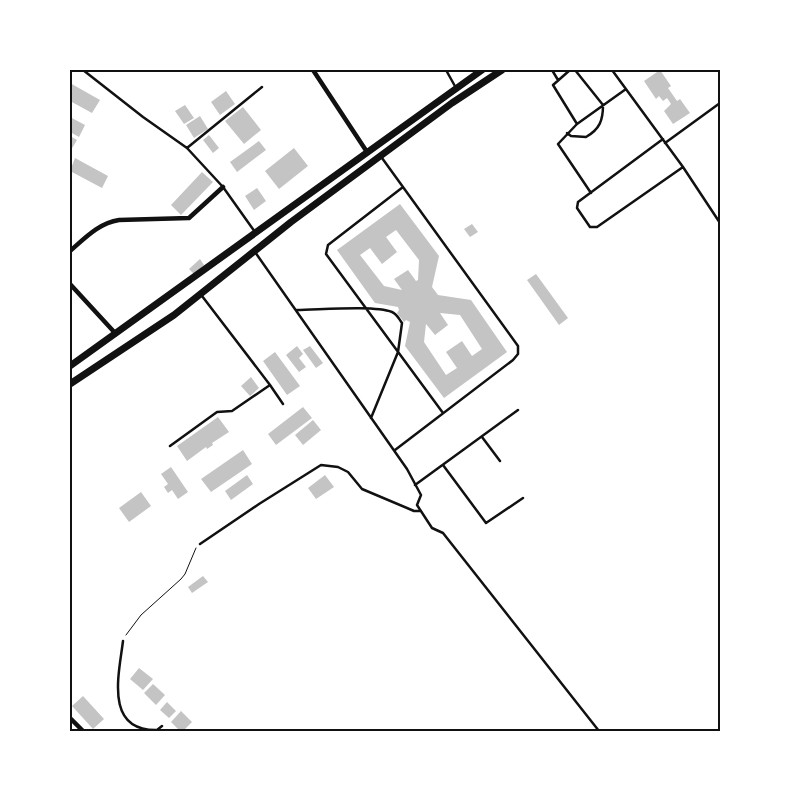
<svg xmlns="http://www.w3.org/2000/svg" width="790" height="801" viewBox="0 0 790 801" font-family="Figtree,sans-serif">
<rect width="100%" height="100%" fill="#fff"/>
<!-- building -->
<path fill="#c4c4c4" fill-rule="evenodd" d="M660,70L671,86L668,88L677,101L680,99L690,113L673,124L664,111L671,104L667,98L663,101L659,96L656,99L644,81Z
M70,83L100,100L92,113L70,101Z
M226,91L235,104L220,115L211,102Z
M185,105L194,118L184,124L175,111Z
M243,107L261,130L244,144L225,121Z
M200,116L208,129L194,138L186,125Z
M70,117L85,125L79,137L70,132Z
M209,135L219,148L213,153L203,140Z
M70,136L77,140L71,150L70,149Z
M259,141L266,150L237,172L230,162Z
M294,148L308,166L279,189L265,171Z
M75,158L108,176L102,188L70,171Z
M202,172L213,182L181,215L171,205Z
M257,188L266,201L254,210L245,196Z
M400,204L439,256L432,287L438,295L471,300L507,352L444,398L405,346L410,322L406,320L404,322L397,313L399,310L398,307L375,303L337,250ZM396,230L419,260L418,280L416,281L408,270L394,279L402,290L384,286L360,255L370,248L382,264L397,252L386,237ZM440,313L460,315L482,349L472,356L462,341L446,352L457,368L446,375L424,342L426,324L435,335L448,325Z
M472,224L478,232L470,237L464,229Z
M200,259L204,265L194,274L189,269Z
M536,274L568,318L559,325L527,280Z
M297,346L303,354L299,358L306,367L299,372L286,355Z
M310,346L323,363L316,368L303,350Z
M275,352L300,386L287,395L263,361Z
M251,377L259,388L250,396L241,386Z
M303,407L312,418L276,445L268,434Z
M218,417L229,432L212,443L213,445L207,449L206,447L187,461L177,446Z
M313,420L321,430L303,445L295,435Z
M243,450L252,464L211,492L201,479Z
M171,467L188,492L178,499L172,490L168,493L164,487L168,484L161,474Z
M247,475L253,484L231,500L225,491Z
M325,475L334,487L316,499L308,488Z
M141,492L151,506L129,522L119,508Z
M203,576L208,582L192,593L188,587Z
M139,668L153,679L143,690L130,679Z
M153,684L165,695L156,705L144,693Z
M83,696L104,719L93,729L72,706Z
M167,702L176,711L169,718L160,710Z
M181,711L192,722L183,731H180L171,722Z"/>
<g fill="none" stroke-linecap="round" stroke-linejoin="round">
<!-- path -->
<path stroke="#111" stroke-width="1" d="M126,635L141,615L181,579L185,574L196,548"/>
<!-- service -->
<path stroke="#111" stroke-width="2.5" d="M83,70L143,117L187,148L223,187L255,232
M446,70L456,88
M552,70L558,80
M570,70L553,85L577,124
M612,70L683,167L720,223
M567,133L571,136L586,137C600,129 603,120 603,105L575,70
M663,139L578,202L577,208L590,227H597L683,167
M665,143L720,103
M187,148L262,87
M382,158L518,346V354L513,360L395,450
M403,187L328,245L326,254L443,413
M591,193L558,144L577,124L626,89
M255,252L407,469L421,495L417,505L432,528L443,533L599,731
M202,296L270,385L283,404
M297,310C318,310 374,305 392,312C397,314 399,319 402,323L398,352L371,418
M482,437L500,461
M170,446L217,412L232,411L270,385
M443,465L486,523L523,498
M415,485L518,410
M200,544L259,504L321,465L338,467L348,472L362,489L414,511H421
M123,641C119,674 104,731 157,730L162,726"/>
<!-- minor -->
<path stroke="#111" stroke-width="4.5" d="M313,70L367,152
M70,251C85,238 99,223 119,220L189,218L223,187
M70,284L116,334
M70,718L83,731"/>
<!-- primary -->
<path stroke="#111" stroke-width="7" d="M70,366L482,70
M70,384L174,315L291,222L452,103L502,70"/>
</g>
<!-- border -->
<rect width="790" height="801" fill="none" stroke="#ffffff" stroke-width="142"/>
<rect x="71" y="71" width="648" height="659" fill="none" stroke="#111" stroke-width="2"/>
</svg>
